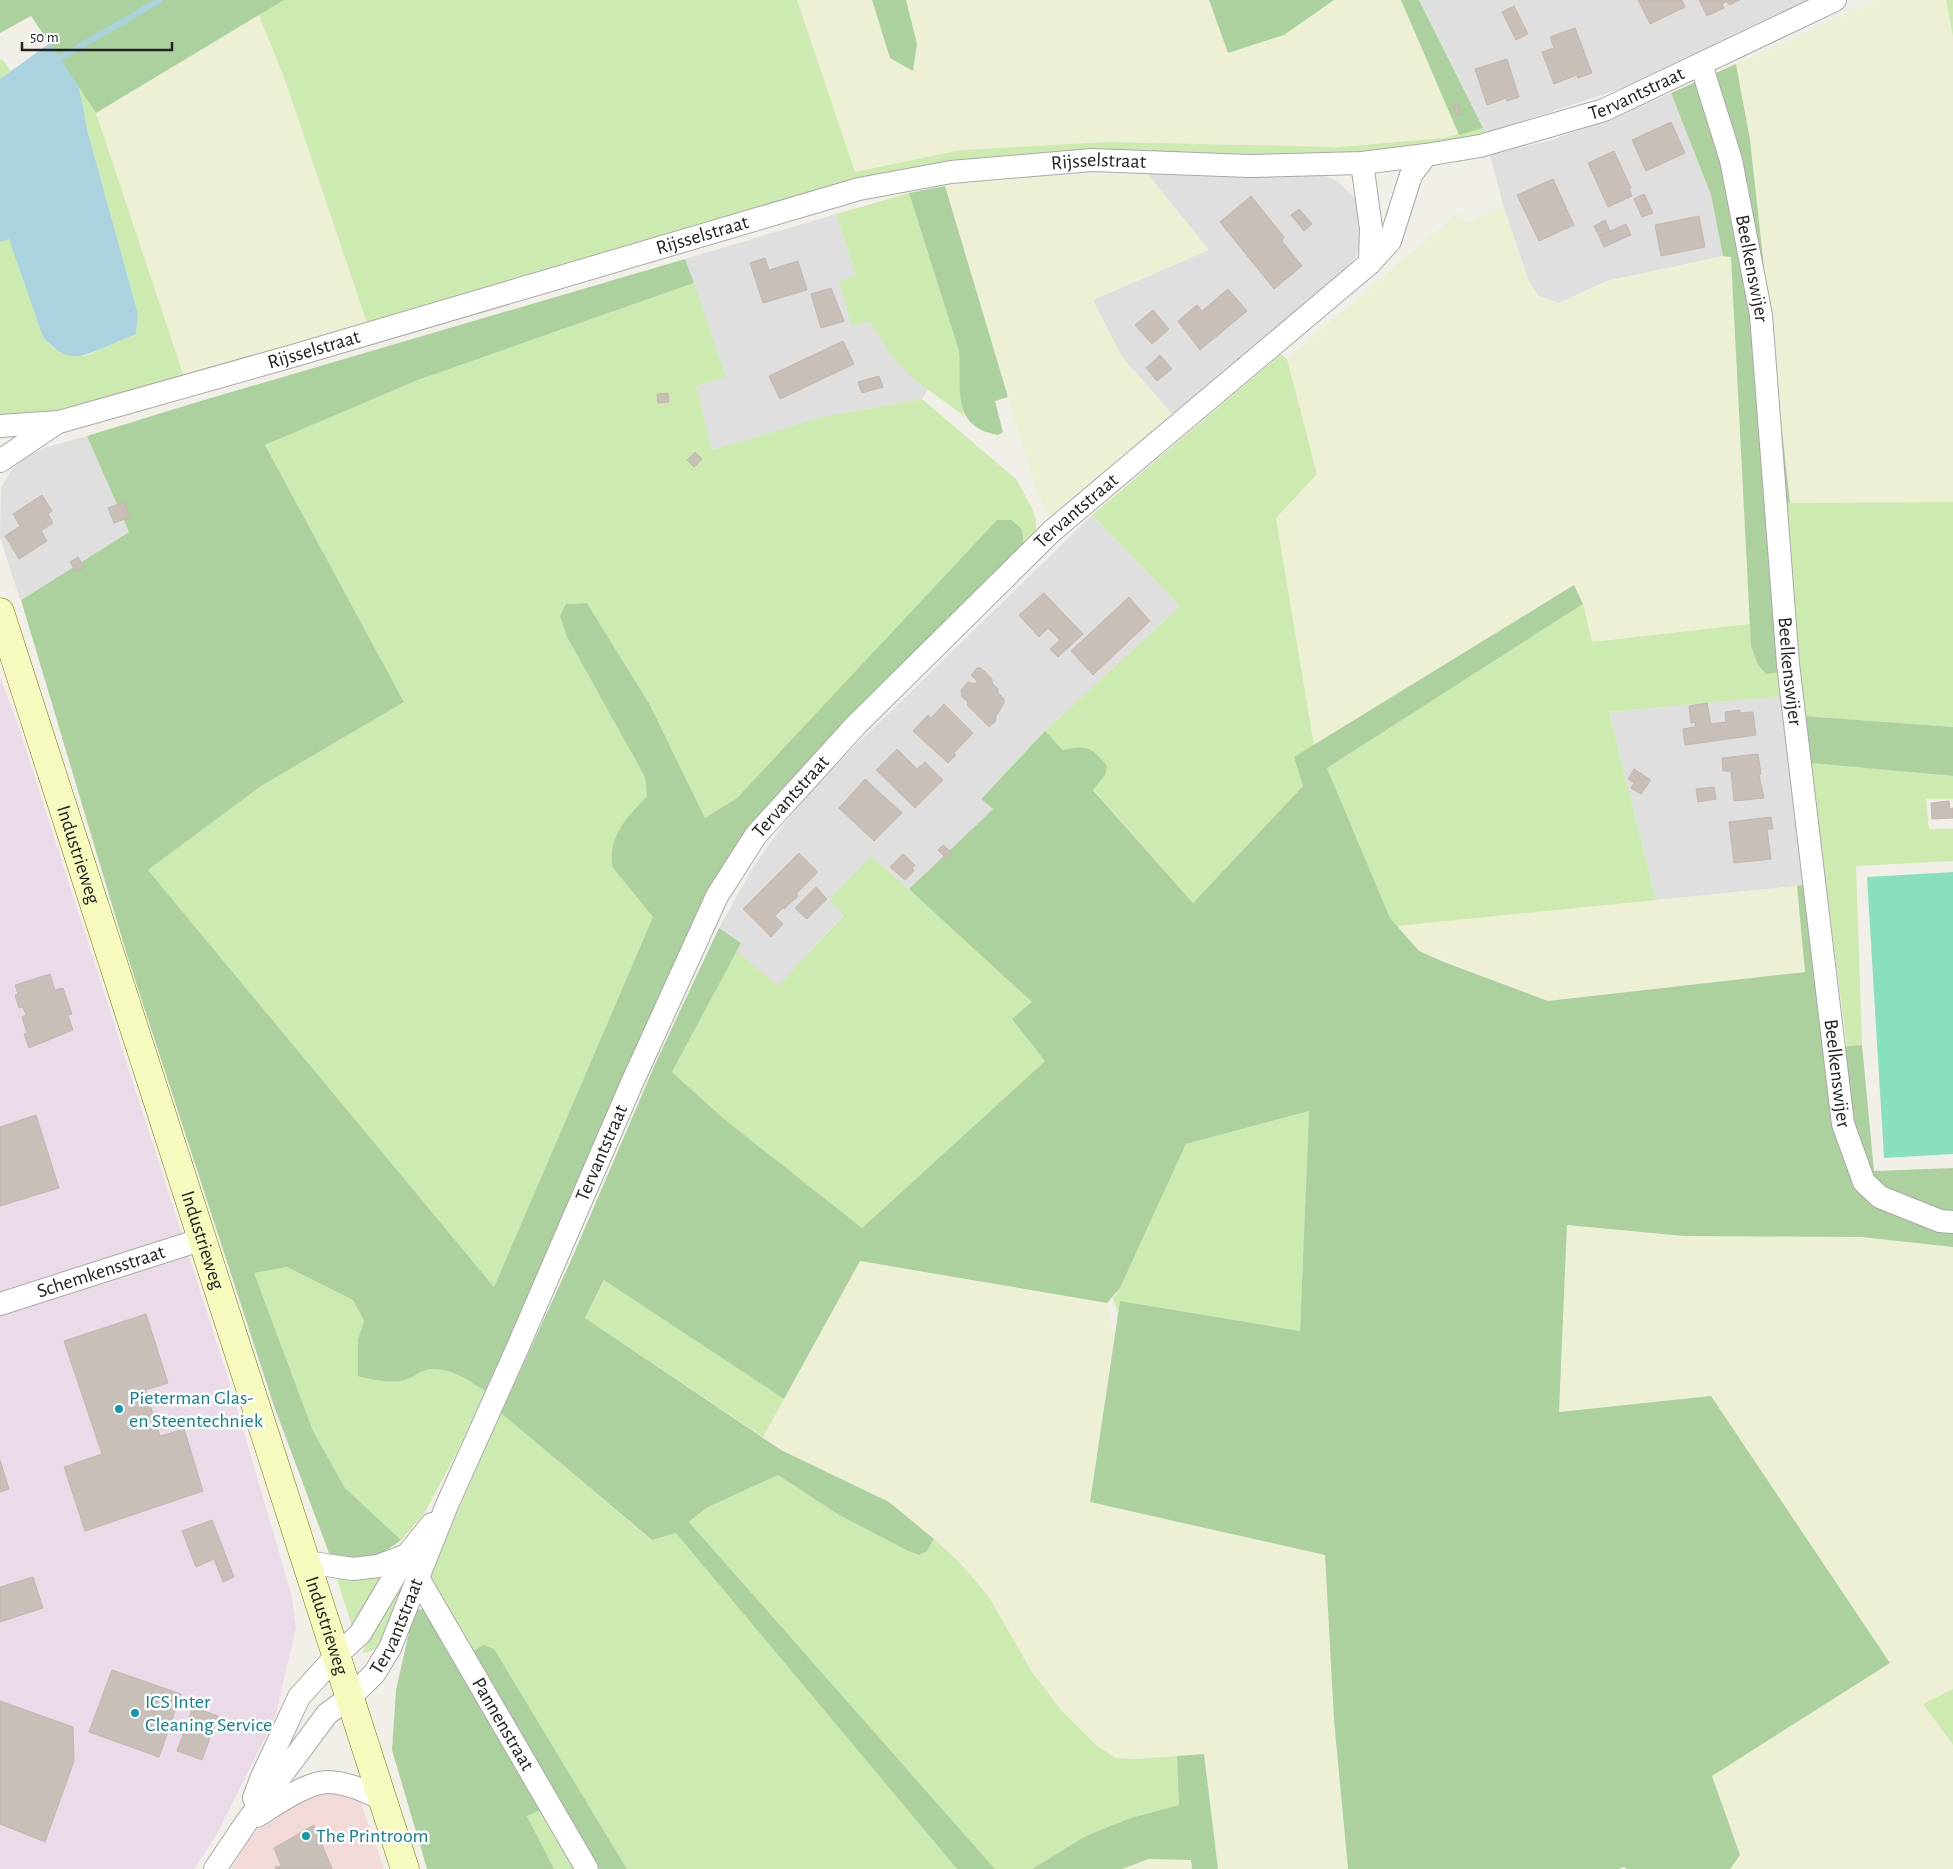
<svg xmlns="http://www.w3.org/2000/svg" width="1953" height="1869" viewBox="0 0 1953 1869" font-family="'Alegreya Sans',sans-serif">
<rect width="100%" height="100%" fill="#f2efe9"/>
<!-- residential -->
<path fill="#e0dfdf" d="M1419,0H1807L1801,6L1640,82L1485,134Z
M1671,93L1711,195L1723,256L1607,281L1559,303L1538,296L1528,279L1503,205L1490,155L1552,140Z
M1147,173L1324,175L1337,181L1359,202L1363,240L1354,260L1320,292L1172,414L1122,357L1093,300L1208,250Z
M836,214L856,275L853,325L869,320L893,358L928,389L922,399L822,417L712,450L696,386L726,377L685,259Z
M87,436L129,532L20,600L0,537L1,488L12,469L25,457L47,447Z
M1092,515L1180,606L1045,731L981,798L993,809L909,889L872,857L830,900L844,914L778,987L736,951L741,943L719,928L755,864L807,793Z
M1784,696L1813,883L1797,886L1656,900L1609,712Z"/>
<!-- commercial -->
<path fill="#f2dad9" d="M331,1792L356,1799L361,1803L384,1869H231L251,1837L268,1820L309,1797Z"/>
<!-- industrial -->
<path fill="#ebdbe8" d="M0,677L18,725L229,1381L292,1597L296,1628L275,1718L217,1834L194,1869H0Z"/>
<!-- farmland -->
<path fill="#eef0d5" d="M797,0H872L890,58L913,71L917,44L906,0H1209L1228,53L1320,9L1334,0H1401L1459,135L1443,138L1339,147L1107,142L961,150L855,172Z
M1877,0H1946L1953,37V502L1790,503L1750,140L1736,64Z
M259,15L286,83L367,323L184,377L96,113Z
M1147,173L1209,250L1093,300L1122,357L1172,414L1056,517L1047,514L1036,490L945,186L1010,177Z
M1503,205L1528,279L1538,296L1559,303L1607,281L1723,256H1731L1750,624L1592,642L1583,604L1574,585L1314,745L1276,518L1317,474L1287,359L1458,213L1466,223Z
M1797,886L1806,972L1548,1001L1419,951L1397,926Z
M1567,1225L1684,1236L1861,1237L1953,1247V1689L1923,1704L1953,1745V1869H1730L1740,1855L1712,1776L1890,1662L1559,1412Z
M860,1261L1107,1303L1114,1337L1090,1502L1326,1555L1334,1720L1348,1869H1218L1204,1754L1136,1759L1116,1758L1097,1746L1062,1711L1032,1672L989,1597L961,1564L934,1539L889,1502L782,1450L763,1437Z
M1168,1858L1191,1860L1192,1869H1122L1149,1859Z"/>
<!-- grass -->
<path fill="#cdebb0" d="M284,0H797L855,172L961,150L1107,142L1339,147L1443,138L1483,128L1485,134L1453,143L1342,155L1009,156L367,323L286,83L259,15Z
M1946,0H1953V37Z
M2,59L11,71L0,79V60Z
M79,87L96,113L184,377L90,405L0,421V242L9,238L43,337L53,348L85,356L136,334L138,314L88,133Z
M909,193L959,351C961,373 961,394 964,416L915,380L893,358L869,321L852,326L839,282L856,275L836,214Z
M694,283L726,377L696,386L712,450L822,417L922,399L1016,479L1031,506L1036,520V533L1024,546L1022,528L1012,520L737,798L705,818L650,705L587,603L566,604L567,637L645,777L647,797L631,812L613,868L653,917L494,1287L148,870L261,786L404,702L265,445L418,380Z
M1281,354L1287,359L1317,474L1276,518L1314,745L1295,757L1303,786L1193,903L1093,789L1105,775C1093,748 1094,743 1063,750L1045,731L1180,606L1092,515Z
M1953,502V727L1804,716L1781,503Z
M1583,604L1592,642L1750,624L1751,646L1781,672L1784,696L1609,712L1656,900L1397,926L1390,918L1327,768Z
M1810,763L1953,776V799H1926L1929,829H1953V861L1856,866L1862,1045L1847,1047Z
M871,856L950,925L1033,1003L1013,1019L1045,1061L862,1228L723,1118L672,1072L736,951L778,986L844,915L829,900Z
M1309,1111L1300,1331L1120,1301L1118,1313L1113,1298L1120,1288L1186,1144Z
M287,1267L353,1300L364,1321L358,1339L407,1380C411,1377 415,1372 420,1371C441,1362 468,1380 485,1391L457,1452L424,1514L401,1540L345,1488L313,1431L253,1273Z
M605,1280L784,1399L763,1437L585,1318Z
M501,1413L651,1540L676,1532L957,1869H627L494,1650L469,1654L428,1579Z
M778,1475L839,1515L908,1551L919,1555L931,1545L934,1539L961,1564L989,1597L1032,1672L1062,1711L1097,1746L1116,1758L1136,1759L1177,1756L1179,1805L1131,1818L1032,1869H995L689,1522L706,1508Z
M412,1565L381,1644L374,1650L362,1654L368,1640Z
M386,1569L352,1626L337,1579L339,1576Z
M1953,1689V1745L1923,1704Z
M541,1810L573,1869H554L527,1816Z"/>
<!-- forest -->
<path fill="#add19e" d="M0,0H284L96,113L31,16L0,33Z
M872,0H906L917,44L913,71L890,58Z
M1209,0H1334L1284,35L1228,53Z
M1401,0H1419L1483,128L1459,135Z
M1736,64L1750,140L1790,503L1764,504L1781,672L1766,674L1758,665L1751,646L1731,257L1723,256L1711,195L1671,93Z
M945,186L1008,397L995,401L1003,432L998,435C950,427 962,389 959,351L909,193Z
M685,259L694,283L418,380L265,445L404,702L261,786L148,870L494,1287L653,917L613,868C606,840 628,814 647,797L645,777L567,637L560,616L566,604L587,603L650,705L705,818L737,798L997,520H1012L1022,529L1024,546L752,824L723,866L680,964L485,1391C471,1382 454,1370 436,1369C422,1368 419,1374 408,1379C397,1384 370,1380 358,1376V1339L364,1321L353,1300L287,1267L254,1273L313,1431L345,1488L401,1540C372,1561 363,1567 329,1553L274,1406L127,955L21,600L129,532L87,436L194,403Z
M1574,585L1583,604L1327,768L1390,918L1419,951L1444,962L1548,1001L1805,972L1797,886L1813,883L1830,1048L1862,1045L1874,1171L1953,1168V1247L1861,1237L1684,1236L1567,1225L1559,1412L1711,1396L1890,1663L1712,1776L1740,1855L1730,1869H1626L1625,1867L1618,1869H1348L1334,1720L1325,1555L1090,1502L1120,1301L1300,1331L1309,1111L1186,1144L1120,1288L1107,1303L860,1261L784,1399L604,1280L585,1318L781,1450L889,1502L934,1539L927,1551L919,1555L908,1551L839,1515L778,1475L706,1508L689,1522L995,1869H957L676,1533L652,1540L501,1413L572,1258L656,1062L719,928L741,943L672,1072L723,1118L862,1228L1045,1061L1012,1019L1032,1002L909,889L993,809L981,799L1045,731L1063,750C1088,744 1091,747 1107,766L1105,775L1093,790L1193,903L1303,786L1294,757Z
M1804,716L1953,727V776L1810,763Z
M424,1609L457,1662L483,1645L494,1649L627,1869H573L541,1810L527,1816L554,1869H427L392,1750L396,1690L414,1610Z
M1204,1754L1218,1869H1192L1191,1860L1149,1859L1122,1869H1032L1086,1836L1131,1818L1179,1805L1177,1756Z"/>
<!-- pitch -->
<path fill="#88e0be" d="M1953,872V1154L1884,1158L1867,877Z"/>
<!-- water -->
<path fill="#aad3df" d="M50,43L79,87L88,133L138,314L136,334C125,339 114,343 103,348C75,360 65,361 43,337L9,239L0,242V79Z"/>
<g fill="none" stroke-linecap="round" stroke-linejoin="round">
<!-- stream -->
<path stroke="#aad3df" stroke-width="6" d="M60,58L160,0"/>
</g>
<!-- building -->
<path fill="#c7bfb8" stroke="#c4b6ab" d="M1638,0H1682L1685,7L1650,24Z
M1699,0H1740L1729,5L1727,1L1722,4L1724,8L1707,16Z
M1514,6L1528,34L1516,40L1502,12Z
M1575,28L1592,73L1578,78L1577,75L1554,84L1542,52L1554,48L1550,37Z
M1507,59L1519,97L1507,101L1506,98L1487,105L1475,69Z
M1459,104L1460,114L1456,115L1454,105Z
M1671,122L1685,153L1646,171L1632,140Z
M1614,151L1631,188L1629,189L1632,196L1608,207L1588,163Z
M1553,179L1574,225L1539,241L1517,195Z
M1644,194L1653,213L1642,217L1634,199Z
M1251,196L1284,237L1282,241L1302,266L1274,289L1220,222Z
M1299,209L1312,224L1304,231L1291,215Z
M1699,216L1705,247L1661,256L1655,225Z
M1605,220L1610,231L1599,236L1594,226Z
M1626,224L1631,235L1604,247L1599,236Z
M765,258L769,270L798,261L807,290L763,303L750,263Z
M831,288L844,321L821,328L811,294Z
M1228,289L1247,311L1200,350L1178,321L1197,305L1202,311Z
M1153,310L1169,329L1152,344L1135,325Z
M843,341L854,364L780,399L769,376Z
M1160,355L1172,369L1157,381L1146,368Z
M879,376L883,387L862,393L858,382Z
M668,393L669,402L658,403L657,394Z
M695,452L702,459L694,467L687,460Z
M42,495L52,511L48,514L53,523L41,531L47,541L19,559L5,536L20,526L13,514Z
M124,502L130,517L114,523L108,508Z
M78,557L84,567L76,572L70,562Z
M1044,593L1083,634L1058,657L1050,649L1060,640L1048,628L1039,637L1019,615Z
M1129,597L1150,621L1093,675L1071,651Z
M977,668H981L992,679V683L998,689V693L1004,699V703L996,716L995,722L989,727L967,705L968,702L962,697L961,690L968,682L975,684L977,681L971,675Z
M1707,703L1711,724L1726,722L1725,712L1740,710V713L1753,712L1756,735L1685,745L1683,729L1695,727V722L1691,723L1689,706Z
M944,704L973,733L954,753L956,755L948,763L913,731L928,715L931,718Z
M897,749L917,769L925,762L943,780L915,808L876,770Z
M1758,754L1761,774L1759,775L1764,798L1734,801L1731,771H1723L1722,758Z
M1634,769L1651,780L1641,794L1631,788L1634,783L1628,779Z
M865,779L902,813L874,841L839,808Z
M1714,787L1716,799L1698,802L1696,789Z
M1949,801L1950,809L1953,808V818L1932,819L1931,803Z
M1771,817L1773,829H1767L1771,859L1734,863L1729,822Z
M943,845L952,853L947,859L938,850Z
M799,853L818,872L796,894L798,896L784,909L783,908L775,916L783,924L771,937L743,909Z
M903,854L915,865L912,868L914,871L905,880L890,867Z
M816,887L827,899L807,919L795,908Z
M50,974L55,990L63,988L72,1014L68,1015L73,1030L29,1048L24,1034L27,1033L22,1017L26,1015L23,1007L19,1008L15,995L18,994L15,985Z
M36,1115L59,1188L0,1206V1127Z
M146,1314L168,1383L145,1390L160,1436L184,1429L203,1491L85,1531L64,1467L102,1454L64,1341Z
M0,1460L9,1489L0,1492Z
M212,1520L234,1577L223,1582L214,1559L196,1567L182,1531Z
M33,1577L43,1608L0,1622V1587Z
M112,1670L181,1694L159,1757L89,1732Z
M0,1701L73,1727L74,1761L45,1842L0,1824Z
M193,1707L218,1716L202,1760L177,1751Z
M314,1825L332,1869H276L275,1867L281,1866L274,1848Z"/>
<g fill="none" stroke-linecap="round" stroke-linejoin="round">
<!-- minor casing -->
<g stroke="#a9a9a9" stroke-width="24">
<g id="minor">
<path id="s1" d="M1701,64L1731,160L1761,315L1788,664L1843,1124L1864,1182L1880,1197L1940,1221L1953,1222"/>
<path d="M1362,163L1371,228L1370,263"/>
<path id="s2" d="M0,426L59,422L296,355L859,189L951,172L1092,160L1249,166L1362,163L1426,155L1480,146L1604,110L1835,0"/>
<path d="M0,461L55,424"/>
<path id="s3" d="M0,1304L203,1239"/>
<path d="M306,1562L353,1569L378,1566L407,1555"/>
<path id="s4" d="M418,1578L587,1869"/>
<path d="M254,1798L261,1779L299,1697L337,1655L360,1634L407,1555L432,1524"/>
<path d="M257,1816C275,1805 305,1783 327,1782C346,1782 365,1791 382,1799"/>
<path id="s5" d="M215,1869L246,1823L327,1714L350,1697L374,1674L390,1648L447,1505L517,1349L631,1085L717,896L756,835L857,724L1052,531L1370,263L1390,241L1411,175L1426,155"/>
</g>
</g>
<!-- secondary casing -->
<g stroke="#707d05" stroke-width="29">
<g id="secondary">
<path id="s6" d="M0,612L405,1869"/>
</g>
</g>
<!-- minor -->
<use href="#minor" stroke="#fff" stroke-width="22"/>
<!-- secondary -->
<use href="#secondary" stroke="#f7fabf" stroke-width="28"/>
</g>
<!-- markers -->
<g fill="#0f9aa8" stroke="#fff" stroke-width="2">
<circle cx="119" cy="1409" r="5"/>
<circle cx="135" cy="1713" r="5"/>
<circle cx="306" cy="1836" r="5"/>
</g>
<g text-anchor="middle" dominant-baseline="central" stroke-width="5" stroke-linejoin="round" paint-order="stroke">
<!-- street labels -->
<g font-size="20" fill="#222" stroke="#fff">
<text stroke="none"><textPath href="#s2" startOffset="1682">Tervantstraat</textPath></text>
<text stroke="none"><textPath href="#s2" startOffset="1134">Rijsselstraat</textPath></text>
<text stroke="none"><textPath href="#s2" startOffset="729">Rijsselstraat</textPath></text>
<text stroke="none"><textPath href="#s1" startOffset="211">Beelkenswijer</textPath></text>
<text stroke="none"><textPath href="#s2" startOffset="324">Rijsselstraat</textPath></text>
<text stroke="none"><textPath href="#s5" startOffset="1632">Tervantstraat</textPath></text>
<text stroke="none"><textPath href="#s1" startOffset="616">Beelkenswijer</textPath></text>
<text stroke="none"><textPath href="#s5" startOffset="1228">Tervantstraat</textPath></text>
<text stroke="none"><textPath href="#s6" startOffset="255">Industrieweg</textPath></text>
<text stroke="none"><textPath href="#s1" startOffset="1021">Beelkenswijer</textPath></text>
<text stroke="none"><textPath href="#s5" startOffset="822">Tervantstraat</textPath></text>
<text stroke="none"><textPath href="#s6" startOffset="660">Industrieweg</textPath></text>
<text stroke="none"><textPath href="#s3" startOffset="106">Schemkensstraat</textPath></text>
<text stroke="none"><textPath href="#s5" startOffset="306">Tervantstraat</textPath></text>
<text stroke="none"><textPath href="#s6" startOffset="1065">Industrieweg</textPath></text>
<text stroke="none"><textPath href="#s4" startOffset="169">Pannenstraat</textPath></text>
</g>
<!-- culture labels -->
<g font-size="20" fill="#0d838f" stroke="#fff" text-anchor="start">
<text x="129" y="1398">Pieterman Glas-<tspan x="129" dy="23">en Steentechniek</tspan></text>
<text x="145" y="1702">ICS Inter<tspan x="145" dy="23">Cleaning Service</tspan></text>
<text x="316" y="1836">The Printroom</text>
</g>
</g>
<!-- scale -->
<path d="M22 42v8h150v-8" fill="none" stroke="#222222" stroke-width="2.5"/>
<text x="30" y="42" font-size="15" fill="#222222" stroke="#ffffff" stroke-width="4" paint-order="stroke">50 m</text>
</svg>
